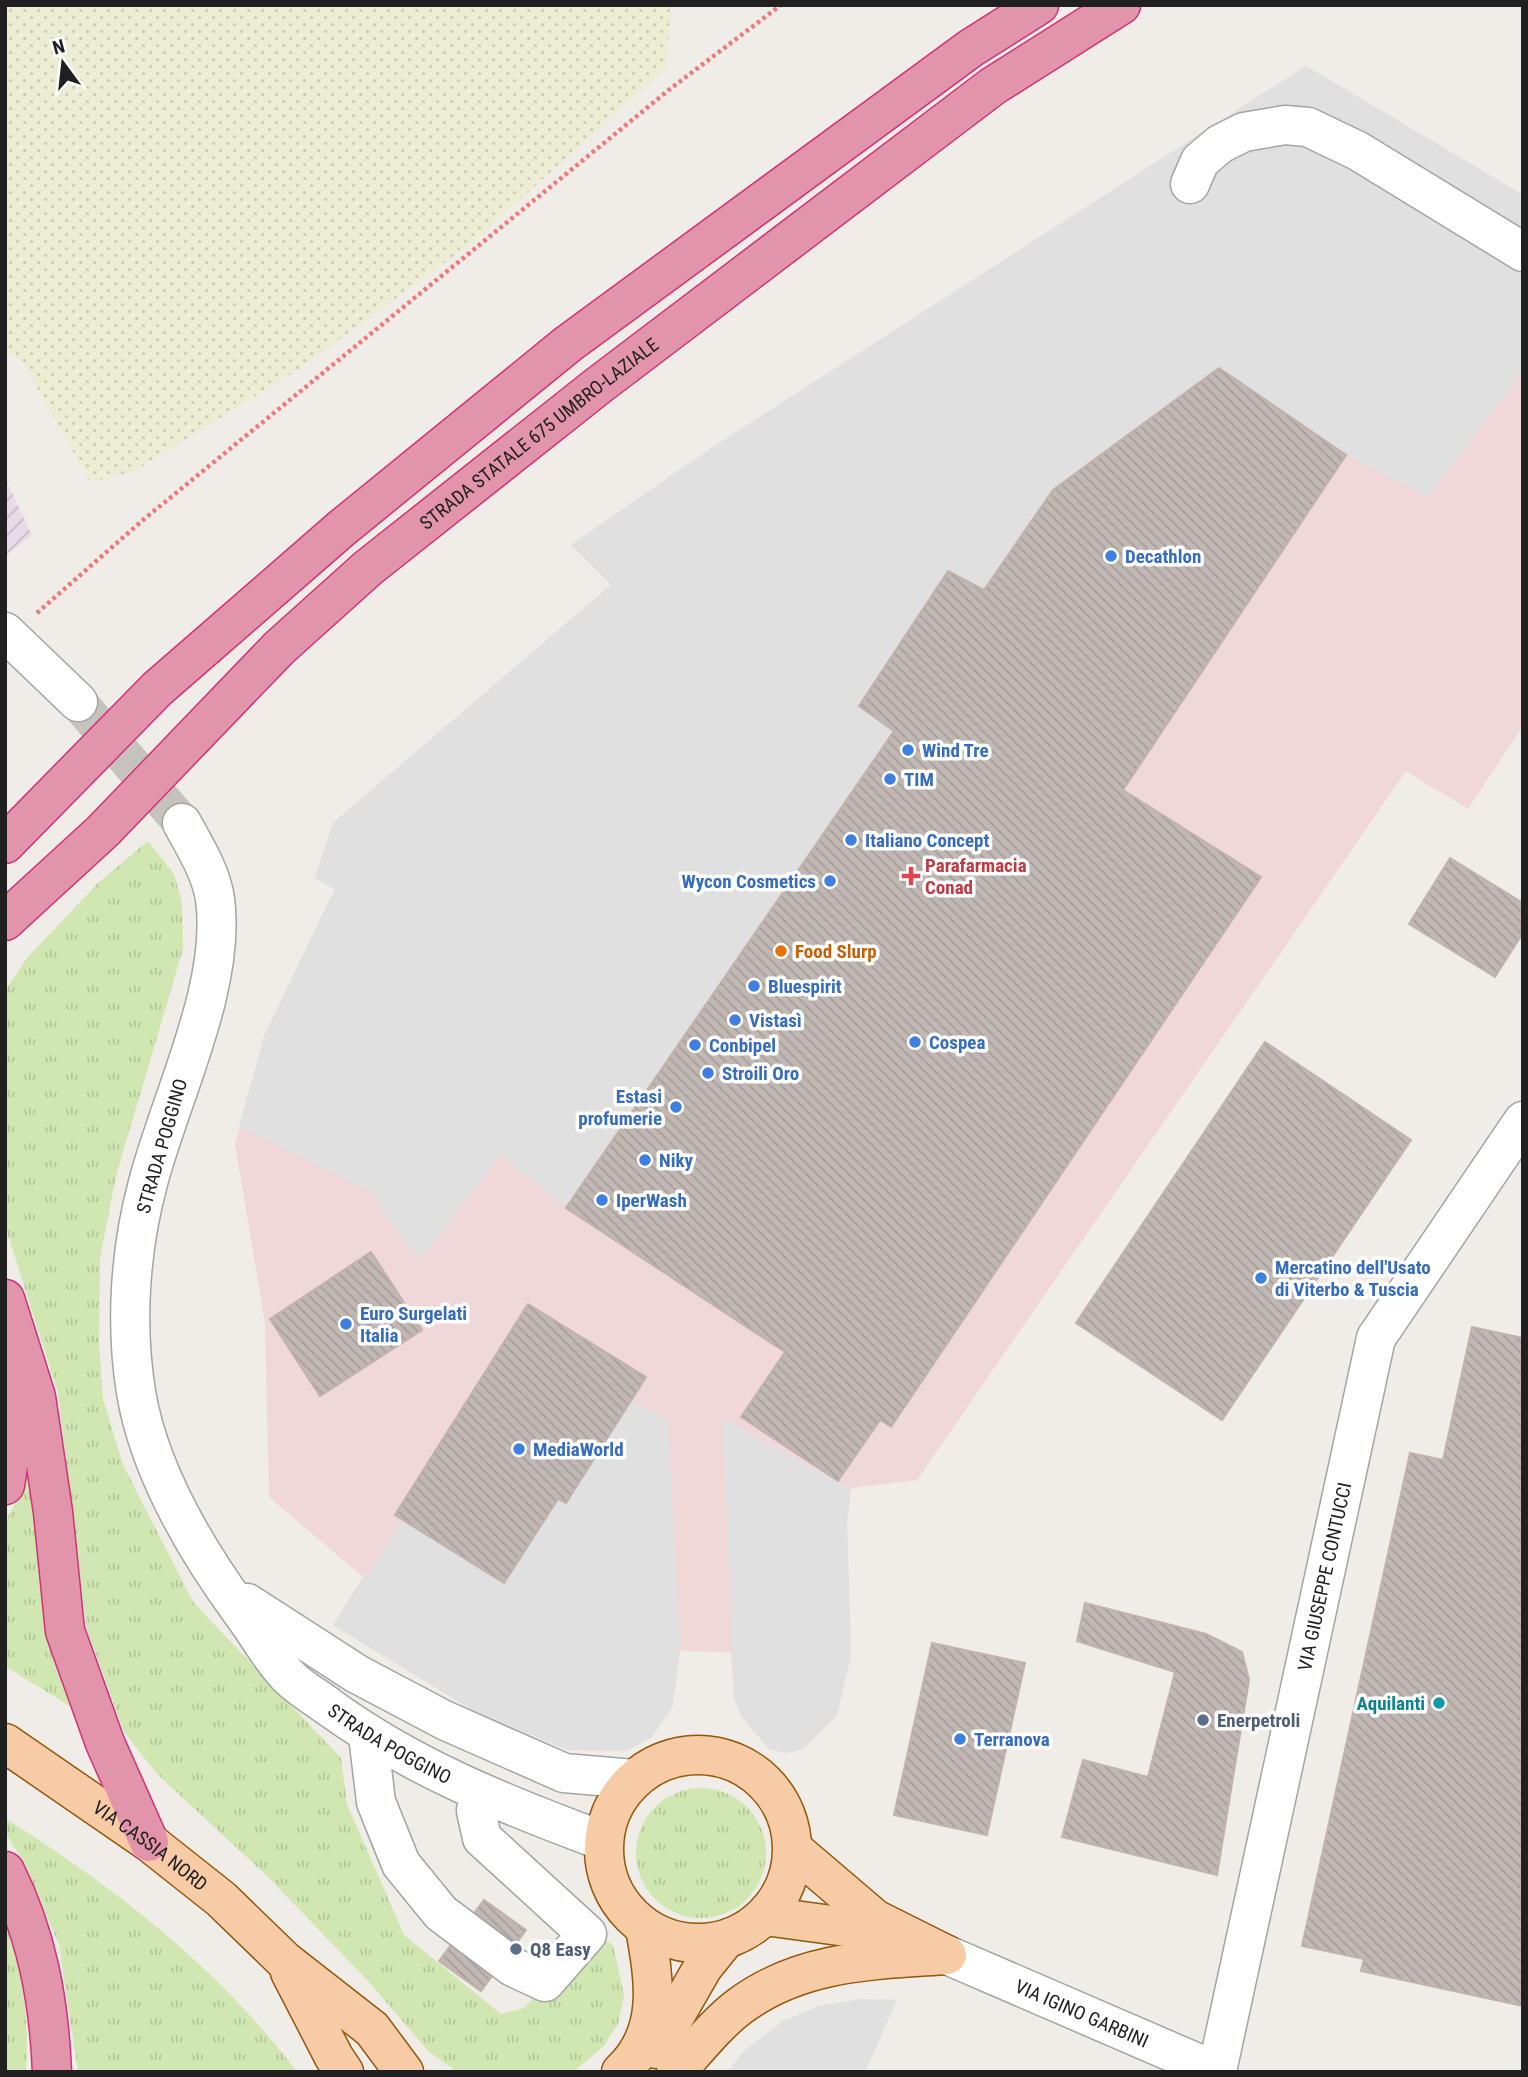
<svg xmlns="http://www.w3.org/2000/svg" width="1528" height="2077" viewBox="0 0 1528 2077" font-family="'Roboto Condensed',sans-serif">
<defs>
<pattern id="industrial-furrows" width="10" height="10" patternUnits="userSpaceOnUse" patternTransform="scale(1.75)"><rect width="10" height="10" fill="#e9dae7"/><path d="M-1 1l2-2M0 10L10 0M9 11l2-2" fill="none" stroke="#c8bbc6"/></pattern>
<pattern id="farmland-dots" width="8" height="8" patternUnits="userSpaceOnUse" patternTransform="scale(1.75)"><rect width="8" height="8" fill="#ededd4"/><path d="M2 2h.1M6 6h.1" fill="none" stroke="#cbcbb6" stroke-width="1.8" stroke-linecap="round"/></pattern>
<pattern id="grass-tufts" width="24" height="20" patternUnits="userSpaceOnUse" patternTransform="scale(1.75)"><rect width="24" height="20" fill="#d1e7b1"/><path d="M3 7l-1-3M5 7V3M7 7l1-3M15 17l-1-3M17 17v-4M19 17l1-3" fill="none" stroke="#b3c698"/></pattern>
<pattern id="building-back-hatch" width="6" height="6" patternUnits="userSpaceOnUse" patternTransform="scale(1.75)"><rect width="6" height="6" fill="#c1b8b4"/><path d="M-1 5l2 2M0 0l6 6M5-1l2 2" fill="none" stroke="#a69e9a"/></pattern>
</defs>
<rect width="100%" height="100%" fill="#f0ece7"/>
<!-- commercial -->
<path fill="#f0d8d9" d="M1306,66L1523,195V726L1468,809L1406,771L917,1480L851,1488L847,1522L851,1655L837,1715L803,1749L787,1753L769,1749L741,1716L734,1697L731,1652L680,1651L672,1708L651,1738L626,1751L568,1750L474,1711L333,1625L363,1577L269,1497L265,1323L235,1145L265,1034L335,889L315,878L333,823L611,585L571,545L710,449Z"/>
<!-- industrial -->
<path fill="url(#industrial-furrows)" d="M5,478L32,535L5,556Z"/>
<!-- farmland -->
<path fill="url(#farmland-dots)" d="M5,5H671L666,68L473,242L296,371L131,473L90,482L22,361L5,351Z"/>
<!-- grass -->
<path fill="url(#grass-tufts)" d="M148,841L174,874L182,903L183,949L116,1176L100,1259L99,1341L103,1399L123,1465L193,1602L341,1758L347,1804L404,1935L501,2014L524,2008L595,1933L613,1945L624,1995L618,2024L603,2047L573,2072H457L428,2051L369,1982L266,1875L158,1775L124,1732L86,1626L58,1392L5,1226V991L27,958L98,883Z
M27,1463L49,1635L76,1710L5,1666V1523L22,1488Z
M636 1853a65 65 0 1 1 130 0a65 65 0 1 1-130 0Z
M5,1818C115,1888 218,1967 297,2072H78L59,1945L27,1868L5,1832Z
M5,1914C21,1972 30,2011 26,2072H5Z"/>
<!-- parking -->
<path fill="#e0e0e0" d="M1306,66L1523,195V371L1428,497L1346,455L1219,368L984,590L948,571L894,731L566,1208L500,1155L433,1244L416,1258L369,1191L239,1126L265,1034L335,889L315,878L333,823L611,585L571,545L710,449Z
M632,1399L668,1421L680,1651L672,1708L651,1738L626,1751L568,1750L474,1711L333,1625L403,1519L558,1499L566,1503Z
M723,1419L851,1488L847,1522L851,1655L837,1715L803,1749L787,1753L769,1749L741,1716L734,1697Z
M859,1999L897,2000L865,2072H727L745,2050L783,2021L819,2006Z"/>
<!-- building -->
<path fill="url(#building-back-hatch)" stroke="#c1b2aa" stroke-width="2" d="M1219,368L1346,455L1123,790L1261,877L891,1427L880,1420L838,1481L741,1417L785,1352L566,1208L894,731L859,706L948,571L984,590L1053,490Z
M1450,858L1523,903V933L1495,977L1409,924Z
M1265,1042L1411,1140L1222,1420L1076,1323Z
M371,1252L422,1330L320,1396L270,1319Z
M528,1304L646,1377L566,1503L558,1499L504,1583L395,1515Z
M1472,1327L1523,1338V2006L1361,1971L1364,1959L1302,1946L1410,1453L1443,1460Z
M1085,1603L1206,1634L1242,1652L1249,1680L1217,1875L1062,1837L1083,1760L1148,1777L1175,1672L1077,1641Z
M932,1643L1025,1663L987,1835L894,1815Z
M484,1900L526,1930L481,1991L439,1961Z"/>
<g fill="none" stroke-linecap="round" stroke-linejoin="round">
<!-- minor-tunnel -->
<path stroke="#c6c3bf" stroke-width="38" stroke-dasharray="38 19" stroke-linecap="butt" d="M78,702L182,823"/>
<!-- minor casing -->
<g stroke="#a4a4a4" stroke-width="41">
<g id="minor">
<path d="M1190,184L1200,161L1220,144L1244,132L1285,125L1308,127L1358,151L1523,252"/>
<path d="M5,632L78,702"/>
<path id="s1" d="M182,823C195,847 211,872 215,899C227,987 170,1098 148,1183C130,1249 125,1324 136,1392C149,1471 196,1550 243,1614C258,1634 271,1659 288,1676C299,1688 316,1697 329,1707C413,1768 506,1805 603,1841"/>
<path d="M247,1603L357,1674L444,1720L564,1773L634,1779"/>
<path d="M368,1735L376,1802L401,1864L441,1913L513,1967L545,1982L587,1934L482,1838L476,1811L490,1797"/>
<path id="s2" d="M947,1955L1218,2072"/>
<path id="s3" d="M1217,2071L1376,1338L1523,1121"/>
</g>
</g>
<!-- major casing -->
<g stroke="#935709" stroke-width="41">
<g id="major">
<path id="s4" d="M5,1743L149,1842L221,1899L285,1961L372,2029L404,2072"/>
<circle cx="698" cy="1849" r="94"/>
<path d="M793,1849L875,1919L945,1954"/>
<path d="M765,1916L854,1928L891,1939"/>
<path d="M290,1972L334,2057L344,2072"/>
<path d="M656,2049L703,1967L724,1941"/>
<path d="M621,2072C664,2032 654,1979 645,1928"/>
<path d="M676,2072C696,2050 717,2023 740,2006C802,1960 874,1960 947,1955"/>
</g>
</g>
<!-- highway casing -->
<g stroke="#d13179" stroke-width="41">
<g id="highway">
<path d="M5,844L157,689L342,528L568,344L971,48L1039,5"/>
<path id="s5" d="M5,921L103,831L279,648L368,568L599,385L993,86L1121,5"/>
<path d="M5,1299L36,1397L53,1512L65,1631L105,1743L149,1842"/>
<path d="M5,1384L13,1435L5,1485"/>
<path d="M5,1871C37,1935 49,2000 52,2072"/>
</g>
</g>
<!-- path -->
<path stroke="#f27777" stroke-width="4.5" stroke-dasharray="3.5 3.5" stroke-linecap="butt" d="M37,613L143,520L670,89L781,5"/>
<!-- minor -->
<use href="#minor" stroke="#fff" stroke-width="38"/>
<!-- major -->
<use href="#major" stroke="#f7cba6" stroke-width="38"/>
<!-- highway -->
<use href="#highway" stroke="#e294ab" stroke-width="38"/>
</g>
<!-- markers -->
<g fill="#3f7fe0" stroke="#fff" stroke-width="2.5">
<circle cx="1111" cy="556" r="7"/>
<circle cx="908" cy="750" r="7"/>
<circle cx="890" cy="779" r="7"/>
<circle cx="851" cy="840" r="7"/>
<circle cx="830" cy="881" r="7"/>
<circle cx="754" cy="986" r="7"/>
<circle cx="735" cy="1020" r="7"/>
<circle cx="915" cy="1042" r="7"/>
<circle cx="695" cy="1045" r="7"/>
<circle cx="708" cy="1073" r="7"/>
<circle cx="676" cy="1107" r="7"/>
<circle cx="645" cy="1160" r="7"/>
<circle cx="602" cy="1200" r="7"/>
<circle cx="1261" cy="1278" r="7"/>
<circle cx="346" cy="1324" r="7"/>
<circle cx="519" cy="1449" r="7"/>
<circle cx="960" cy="1739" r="7"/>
</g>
<path fill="#e0444e" stroke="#fff" stroke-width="2.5" d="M907.5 865.5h7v7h7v7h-7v7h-7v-7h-7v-7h7z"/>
<circle fill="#e8710a" stroke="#fff" stroke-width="2.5" cx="781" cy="951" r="7"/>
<circle fill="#0f9aa8" stroke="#fff" stroke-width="2.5" cx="1439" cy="1703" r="7"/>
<g fill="#5c6f8a" stroke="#fff" stroke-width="2.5">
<circle cx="1203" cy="1720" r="7"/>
<circle cx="516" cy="1949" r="7"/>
</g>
<g text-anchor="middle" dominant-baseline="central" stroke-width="7" stroke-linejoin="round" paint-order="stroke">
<!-- street labels -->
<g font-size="19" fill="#202020" stroke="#fff">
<text stroke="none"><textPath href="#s5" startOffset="724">STRADA STATALE 675 UMBRO-LAZIALE</textPath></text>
<text transform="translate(162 1146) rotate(-74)">STRADA POGGINO</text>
<text stroke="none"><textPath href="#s3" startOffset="506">VIA GIUSEPPE CONTUCCI</textPath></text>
<text stroke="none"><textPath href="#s1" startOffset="1036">STRADA POGGINO</textPath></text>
<text stroke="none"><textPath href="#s4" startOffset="178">VIA CASSIA NORD</textPath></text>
<text stroke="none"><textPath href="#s2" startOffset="147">VIA IGINO GARBINI</textPath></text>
</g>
<!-- shop labels -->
<g font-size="19" font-weight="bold" fill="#366cbe" stroke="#fff" text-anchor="start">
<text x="1125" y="556">Decathlon</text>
<text x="922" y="750">Wind Tre</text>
<text x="904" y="779">TIM</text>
<text x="865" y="840">Italiano Concept</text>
<text x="816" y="881" text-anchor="end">Wycon Cosmetics</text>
<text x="768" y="986">Bluespirit</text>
<text x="749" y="1020">Vistasì</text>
<text x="929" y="1042">Cospea</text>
<text x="709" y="1045">Conbipel</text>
<text x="722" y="1073">Stroili Oro</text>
<text x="662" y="1096" text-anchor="end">Estasi<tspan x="662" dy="22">profumerie</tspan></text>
<text x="659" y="1160">Niky</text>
<text x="616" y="1200">IperWash</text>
<text x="1275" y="1267">Mercatino dell'Usato<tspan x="1275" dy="22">di Viterbo &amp; Tuscia</tspan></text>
<text x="360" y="1313">Euro Surgelati<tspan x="360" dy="22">Italia</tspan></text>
<text x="533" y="1449">MediaWorld</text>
<text x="974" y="1739">Terranova</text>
</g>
<!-- health labels -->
<g font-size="19" font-weight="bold" fill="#be3a42" stroke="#fff" text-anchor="start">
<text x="925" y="865">Parafarmacia<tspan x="925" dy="22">Conad</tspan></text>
</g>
<!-- food labels -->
<g font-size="19" font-weight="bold" fill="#c56008" stroke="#fff" text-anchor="start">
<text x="795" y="951">Food Slurp</text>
</g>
<!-- culture labels -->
<g font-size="19" font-weight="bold" fill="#0d838f" stroke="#fff" text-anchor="end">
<text x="1425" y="1703">Aquilanti</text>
</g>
<!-- service labels -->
<g font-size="19" font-weight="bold" fill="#4e5e75" stroke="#fff" text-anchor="start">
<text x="1217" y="1720">Enerpetroli</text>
<text x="530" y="1949">Q8 Easy</text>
</g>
</g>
<!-- border -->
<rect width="1528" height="2077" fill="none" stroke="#202020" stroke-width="14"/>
<!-- north arrow -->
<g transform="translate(63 63) rotate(345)" stroke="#ffffff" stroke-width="5" paint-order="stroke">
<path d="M0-5L12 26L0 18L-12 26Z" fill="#202020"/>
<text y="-10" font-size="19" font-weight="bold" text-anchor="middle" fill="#202020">N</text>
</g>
</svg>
